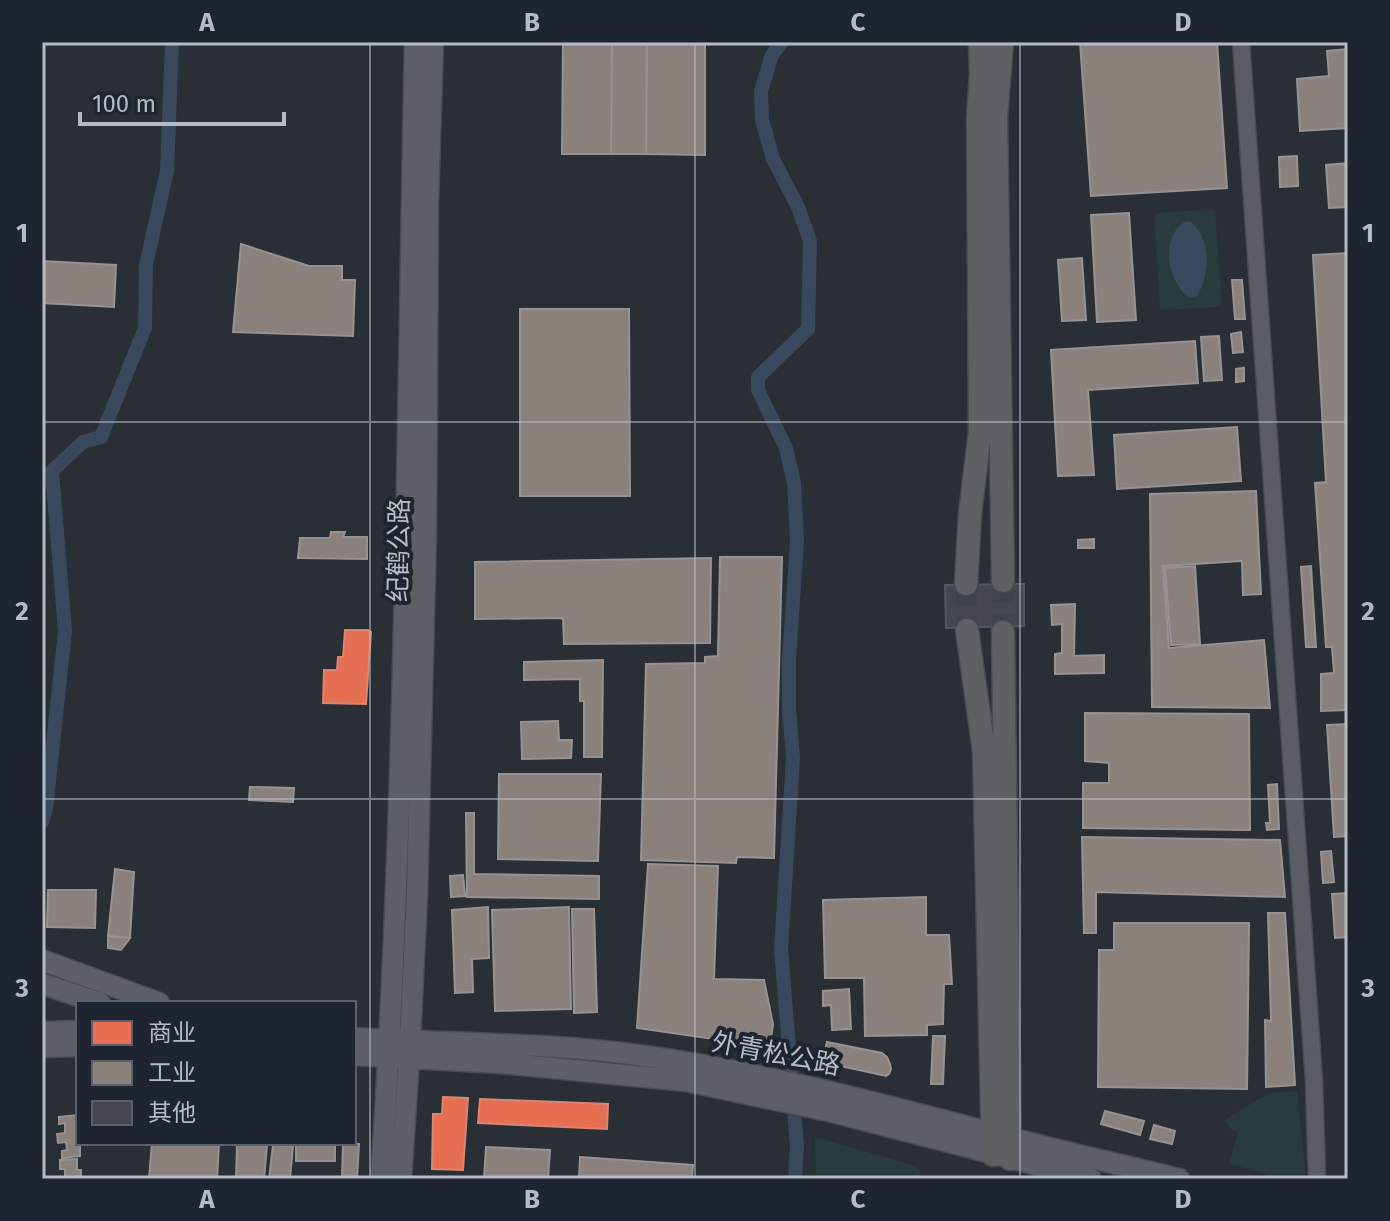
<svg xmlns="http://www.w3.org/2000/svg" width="1390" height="1221" viewBox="0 0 1390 1221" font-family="'Fira Sans','Noto Sans SC',sans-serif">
<rect width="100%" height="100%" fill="#2a2f35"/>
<!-- green -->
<path fill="#2a3b3d" d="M1211,209L1215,212L1222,304L1217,307L1164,310L1160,308L1154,218L1157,213Z
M1297,1091L1306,1179H1287L1229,1164L1238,1132L1232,1130L1224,1120L1269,1093Z
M815,1137L916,1166L921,1172L919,1179H826L816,1177Z"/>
<!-- water -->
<path fill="#3a485e" d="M1186,221L1191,222C1212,240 1210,274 1197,296L1190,298C1167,283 1159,236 1186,221Z"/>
<!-- shops -->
<path fill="#e76f51" stroke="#d88674" stroke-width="2" d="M345,630H368L371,632L366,704L323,703L324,670H337L338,657H343Z
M443,1097L468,1098L463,1170L432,1169L433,1114H442Z
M480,1099L608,1104L607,1129L478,1123Z"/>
<!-- industry -->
<path fill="#8a817c" stroke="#979292" stroke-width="2" d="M563,42H612L611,154H562Z
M612,42H647L646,154H611Z
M647,42H705V155L646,154Z
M1080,42H1217L1227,188L1091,196Z
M1348,49V128L1300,131L1297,79L1329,76L1327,51Z
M1297,156L1298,186L1280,187L1279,157Z
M1348,163V207L1329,208L1326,165Z
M1129,213L1136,320L1097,322L1091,215Z
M241,244L309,266H342V280H355L353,336L233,332Z
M1348,253V710L1321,711V674L1334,673L1332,647H1326L1315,483L1326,482L1313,255Z
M1082,258L1086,320L1062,321L1058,260Z
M42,261L116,265L114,307L42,303Z
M1232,280H1242L1245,319H1235Z
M520,309H629L630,496H520Z
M1241,332L1243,352L1233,353L1231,334Z
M1219,336L1222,380L1204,381L1201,337Z
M1195,341L1198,383L1088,390L1094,475L1058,476L1051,350Z
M1244,368V381L1236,382V369Z
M1237,427L1241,481L1117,489L1114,435Z
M1256,491L1261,594L1243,595L1242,561L1163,566L1169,648L1264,640L1270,708L1152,707L1150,494Z
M331,532H345L343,537H367V559L298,558L300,538H330Z
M1094,539V548H1078V540Z
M720,557H782L774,858L737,857L736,863L641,860L646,664L705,663V657L718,656Z
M711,558L710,643L564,644L563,618L475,619V562Z
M1195,566L1200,644L1171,645L1165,568Z
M1311,566L1316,647H1306L1301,567Z
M1075,604L1074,656L1104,655V673L1055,674V654L1062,653V624L1052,625L1051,605Z
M603,660L602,757H584V701H580V679L524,680V662Z
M1085,713L1249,714L1250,830L1083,828V783H1109V763L1085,761Z
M558,721L559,740H572L571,758L522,759L521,722Z
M1348,724V836L1334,837L1327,725Z
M499,774H601L598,861L498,859Z
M1277,784L1279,829L1267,830L1266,823H1270L1268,785Z
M250,787L294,788L293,802L249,800Z
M466,813H474V874L599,876V899L467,897Z
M1082,837L1280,840L1285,897L1096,892V933H1084Z
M1331,851L1334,882L1323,883L1321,852Z
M648,864L718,866L714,979L764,980L773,1024L770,1047L637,1028Z
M115,869L134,872L130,938L108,936Z
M463,875L465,896L451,897L450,876Z
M48,890H96L95,928L47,927Z
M1347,893L1348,937L1335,938L1332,894Z
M926,897V935H949L952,984H944L943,1024L927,1025V1035L865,1036L864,978H825L823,900Z
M488,907L489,958L472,959L473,992L455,993L452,910Z
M569,907L571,1009L495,1011L492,910Z
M572,909H594L597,1012L574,1013Z
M1268,913H1285L1295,1085L1266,1087L1265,1020L1271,1021Z
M1114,923H1249L1247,1089L1098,1087L1099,950H1114Z
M108,936L130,938L121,950L108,948Z
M849,989L851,1029L832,1030L831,1005L823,1006V991Z
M933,1036H945L943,1084H931Z
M827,1042L882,1053L887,1057L890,1064L891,1069L889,1074L886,1076L822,1062Z
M1105,1111L1144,1121L1140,1135L1101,1124Z
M78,1115V1143H80V1156L62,1158V1151L67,1150L66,1142L58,1143L57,1134L65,1133V1123L59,1124V1117Z
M1154,1125L1175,1131L1172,1144L1150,1139Z
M152,1143H219L217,1179H149Z
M296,1144H335V1161H296Z
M343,1144H359L357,1179H342Z
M237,1145H267L264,1179H236Z
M273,1145L293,1146L290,1179H269Z
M486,1147L550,1150L548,1179H484Z
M580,1157L693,1165L692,1179H579Z
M77,1159V1170H81V1179H65V1169H60V1160Z"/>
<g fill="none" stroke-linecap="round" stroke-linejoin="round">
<!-- canal -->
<path stroke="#3a485e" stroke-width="14" d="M782,42L772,55L761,91L762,120L773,159L798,207L810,241L808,329L758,377V390L786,448L794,483L797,541L789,660V709L793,758L781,949L797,1146L795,1179
M42,822L46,809L65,631L52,471L83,442L101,437L145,328L146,265L167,171L172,42"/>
</g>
<!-- building -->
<path fill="#44484e" stroke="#52565d" stroke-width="2" d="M1024,584V626L946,628L945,585Z"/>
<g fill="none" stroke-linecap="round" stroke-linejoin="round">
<!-- highway-tunnel -->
<path stroke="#3f444b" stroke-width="22" stroke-dasharray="22 11" stroke-linecap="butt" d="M1003,581V632
M966,584L967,630"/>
<!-- minor casing -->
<g stroke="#484b50" stroke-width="19">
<path id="minor" d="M1241,42L1314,1081L1317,1179"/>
</g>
<!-- major casing -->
<g stroke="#484b52" stroke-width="23">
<path id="major" d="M42,960L159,1003
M42,984L100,1003
M42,1032L78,1031
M354,1038C451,1044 549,1042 645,1056C768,1073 888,1106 1007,1137C1064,1152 1122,1165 1179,1179
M42,1047L78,1046
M354,1055L500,1063L686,1081L833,1112L1091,1179
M381,1179C406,801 407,421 415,42
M401,1179L409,1059L417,896L426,532L428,201L433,42"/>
</g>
<!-- highway casing -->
<g stroke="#474b51" stroke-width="25">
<path id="highway" d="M1002,42L996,117L1003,581
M966,584L970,514L980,431L978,117L981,73L980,42
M967,630L984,751L993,1155
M1003,632L1010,1159"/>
</g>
<!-- minor -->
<use href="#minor" stroke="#5a5d64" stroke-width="16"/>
<!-- major -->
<use href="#major" stroke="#5c6066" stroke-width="20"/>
<!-- highway -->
<use href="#highway" stroke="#5e6164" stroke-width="22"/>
</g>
<!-- grid -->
<path fill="none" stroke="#b4bbc6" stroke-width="2" stroke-opacity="0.55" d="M370,42V1179M695,42V1179M1020,42V1179M42,422H1348M42,799H1348"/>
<g text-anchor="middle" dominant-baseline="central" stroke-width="8" stroke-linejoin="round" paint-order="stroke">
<!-- street labels -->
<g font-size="26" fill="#b4bbc6" stroke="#1e2530">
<text transform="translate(399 550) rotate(-89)">纪鹤公路</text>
<text transform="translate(776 1054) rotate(11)">外青松公路</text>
</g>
</g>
<!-- border -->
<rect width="1390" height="1221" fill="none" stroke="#1e2530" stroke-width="88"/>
<!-- legend -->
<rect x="76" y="1001" width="280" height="144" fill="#1e2530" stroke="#5a616c" stroke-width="2"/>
<rect x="92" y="1021" width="40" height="24" fill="#e76f51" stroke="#5a616c" stroke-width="2"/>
<text x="148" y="1041" font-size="24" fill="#b4bbc6">商业</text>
<rect x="92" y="1061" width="40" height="24" fill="#8a817c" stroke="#5a616c" stroke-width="2"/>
<text x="148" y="1081" font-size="24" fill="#b4bbc6">工业</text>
<rect x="92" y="1101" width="40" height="24" fill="#44484e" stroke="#5a616c" stroke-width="2"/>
<text x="148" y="1121" font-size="24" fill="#b4bbc6">其他</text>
<!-- scale -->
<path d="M80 112v12h204v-12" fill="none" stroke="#b4bbc6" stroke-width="4"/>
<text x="92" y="112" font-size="24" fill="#b4bbc6" stroke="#1e2530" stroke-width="6" paint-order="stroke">100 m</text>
<rect x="44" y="44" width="1302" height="1133" fill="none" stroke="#b4bbc6" stroke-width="3"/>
<g font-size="26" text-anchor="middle" font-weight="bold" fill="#b4bbc6">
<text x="207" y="31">A</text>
<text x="532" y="31">B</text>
<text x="858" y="31">C</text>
<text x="1183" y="31">D</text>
<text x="22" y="242">1</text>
<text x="1368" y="242">1</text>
<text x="22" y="620">2</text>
<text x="1368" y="620">2</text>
<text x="22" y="997">3</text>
<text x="1368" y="997">3</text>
<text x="207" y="1208">A</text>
<text x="532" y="1208">B</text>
<text x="858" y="1208">C</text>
<text x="1183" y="1208">D</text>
</g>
</svg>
